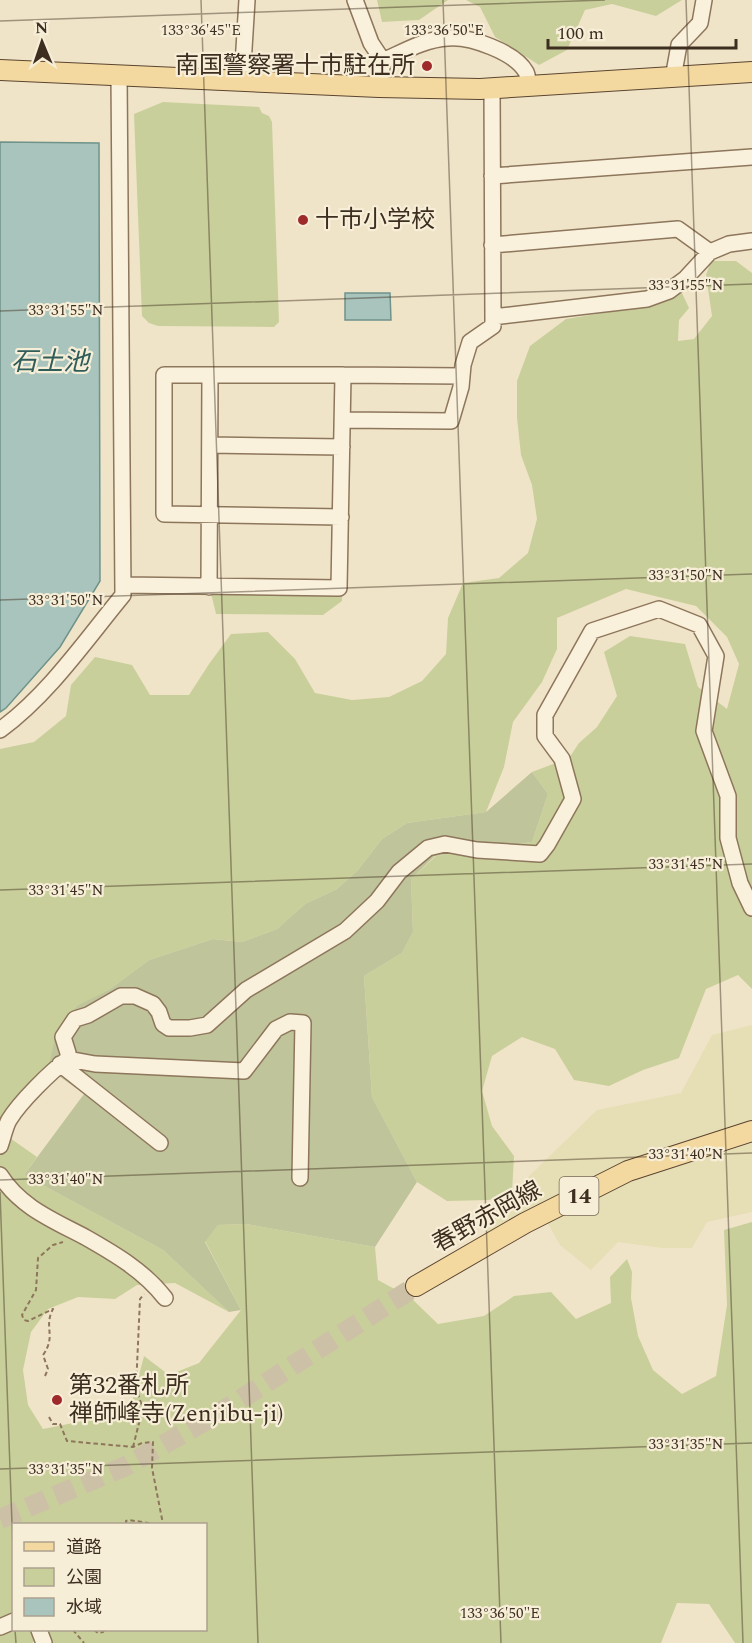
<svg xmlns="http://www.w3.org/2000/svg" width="752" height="1643" viewBox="0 0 752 1643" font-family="Spectral,'Noto Sans JP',serif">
<rect width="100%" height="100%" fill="#f0e4c8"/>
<!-- farmland -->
<path fill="#e6deb5" d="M752,1025V1212L707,1222L692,1248H662L618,1242L591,1270L560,1245L537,1204L487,1233L483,1211L523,1182L597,1110L681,1093L712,1035Z"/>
<!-- green -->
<path fill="#c9cf9b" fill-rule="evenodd" d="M377,0H448L419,20L382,22Z
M466,0H682L656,16L612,4L585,10L567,50L539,65L495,37L480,7Z
M163,102L259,107L262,113L269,116L272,122L279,322L274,327L158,326L149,323L142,316L134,114Z
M711,261H736L752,273V989L738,975L706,989L679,1058L643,1070L609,1086L574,1080L555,1049L522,1037L492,1056L482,1091L492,1126L514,1156L512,1192L489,1200L447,1201L417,1182L372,1097L364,976L402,953L413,932L411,879L436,856L532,842L548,794L532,772L569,758L579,743L597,727L617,696L604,652L630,636L685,644L698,687L727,709L739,664L727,637L696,606L626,589L557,618V649L542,682L513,722L504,767L486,812L407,823L382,839L358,870L337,889L305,904L277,929L242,942L213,939L149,960L110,989L77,1007L48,1068L0,1118V749L34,742L66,716L71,685L95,657L132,665L150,695H189L209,664L231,634L268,632L295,659L315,693L352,700L389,697L422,681L446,654L448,618L463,583L499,578L528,553L537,519L532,485L521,455L517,418V381L530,346L566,319L646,306L681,291L689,308L679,320L678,341L694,339L712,316L706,275Z
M211,593L342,596V601L323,615L216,614Z
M0,1131L37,1157L24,1175L163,1250L229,1312L175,1283L137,1285L115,1299L78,1297L48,1309L31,1332L23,1370L28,1405L43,1429L88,1420L128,1417L144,1356L169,1375L199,1363L241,1310L205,1241L218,1225L246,1224L375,1247L378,1280L411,1298L438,1324L484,1316L514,1296L551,1292L576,1319L611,1303L610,1277L627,1259L632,1272L631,1298L638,1336L653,1370L682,1394L716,1376L727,1305L724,1230L752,1222V1643H735L709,1604L677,1603L661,1643H39L38,1639L32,1643H0ZM14,1524H206V1630H14Z"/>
<!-- cemetery -->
<path fill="#bfc49a" d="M532,772L548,794L532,842L435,856L411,879L413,932L402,953L364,976L372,1097L417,1182L375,1247L246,1224L218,1225L205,1242L241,1310L229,1312L163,1250L24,1175L84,1094L48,1068L56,1035L77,1006L110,989L149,960L213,939L242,942L277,929L305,904L337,889L358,870L382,839L407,823L486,812Z"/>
<!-- water -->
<path fill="#a9c4bc" stroke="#6f938a" stroke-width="1.5" d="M0,142L99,143L100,581L60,647L6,708L0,712Z
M345,293H390L391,320H345Z"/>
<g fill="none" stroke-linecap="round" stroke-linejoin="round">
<!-- major-tunnel -->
<path stroke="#ccc0a6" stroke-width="20" stroke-dasharray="20 10" stroke-linecap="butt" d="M0,1519L126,1466L221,1412L416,1286"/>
<!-- minor casing -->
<g stroke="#8d765c" stroke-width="18">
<path id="minor" d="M355,0L371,43L383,61L379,87
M383,61C403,52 425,39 448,38C470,36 515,52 526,72C528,76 528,82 529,86
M673,78L679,45L700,23L704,0
M242,81L247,0
M492,88L493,317L647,299L669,291L685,279L710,252L729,244L752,241
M492,176L752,157
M492,245L678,229L710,252
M343,375L462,376
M342,420L451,421L461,387L463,365L470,342L493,326V317
M210,445L342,447
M123,585L339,588L343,375H164V514L341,517
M209,587L210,375
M0,730C49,694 85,641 123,595L119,74
M68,1059V1053L63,1037L75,1019L88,1015L121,996H135L153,1004L159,1012L163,1024L169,1028H190L207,1025L246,990L345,931L377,901L399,872L428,848L445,844L477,850L540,854L547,845L573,799L562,759L545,736V715L592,631L659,609L699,625L716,656L704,731L728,796V838L740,883L752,908
M60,1064L160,1143
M0,1146C3,1138 5,1127 9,1120C20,1102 51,1071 68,1059L95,1064L244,1071L276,1029L290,1022L303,1023L300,1178
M0,1175C20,1207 53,1220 85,1237C115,1254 144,1271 165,1298
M0,1627L14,1621
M39,1630L44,1643"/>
</g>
<!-- major casing -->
<g stroke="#5b4430" stroke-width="22">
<path id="major" d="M0,70L379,87L480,89L752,72
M416,1286L525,1223L628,1171L752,1131"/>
</g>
<!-- path -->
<path stroke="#8d765c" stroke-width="2" stroke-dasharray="4.5 3" stroke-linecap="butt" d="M45,1376L48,1369L43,1355C57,1335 43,1328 53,1309L28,1321L24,1320L22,1315L36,1290L38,1258L53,1245L63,1242
M49,1417L53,1424H60L67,1441L133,1447L142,1443L153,1442L152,1468L163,1524
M133,1447L140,1419L144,1412L136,1388L140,1299L144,1294
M126,1524V1521L129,1520L155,1524
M73,1630L84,1643
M94,1630L98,1633L103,1632L104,1630"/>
<!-- minor -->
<use href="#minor" stroke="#faf1dc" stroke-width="15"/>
<!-- major -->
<use href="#major" stroke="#f3d9a0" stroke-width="20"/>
</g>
<!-- ticks -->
<path fill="none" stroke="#3d2e20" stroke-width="1.5" stroke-opacity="0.45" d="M201,0L258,1643M443,0L501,1643M686,0L743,1643M0,21L605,0M0,311L752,284M0,600L752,574M0,890L752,864M0,1180L752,1153M0,1192L14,1579M0,1469L752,1443M15,1630L16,1643"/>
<!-- markers -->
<g fill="#9e2a2b" stroke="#f7eed8" stroke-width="2">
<circle cx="427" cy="66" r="6"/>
<circle cx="303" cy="220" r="6"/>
<circle cx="57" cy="1400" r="6"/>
</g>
<g text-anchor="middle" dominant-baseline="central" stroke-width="4.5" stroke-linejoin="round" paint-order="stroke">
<!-- shield labels -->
<rect fill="#f7eed8" stroke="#756857" stroke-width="1.5" x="559.5" y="1177" width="39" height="38" rx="4.5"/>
<g font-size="22" font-weight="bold" fill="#3d2e20">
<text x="579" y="1196">14</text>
</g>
<!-- poi labels -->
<g font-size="24" fill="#3d2e20" stroke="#f7eed8" text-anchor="start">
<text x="415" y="66" text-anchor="end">南国警察署十市駐在所</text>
<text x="315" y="220">十市小学校</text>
<text x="69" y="1386">第32番札所<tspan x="69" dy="28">禅師峰寺(Zenjibu-ji)</tspan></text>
</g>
<!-- street labels -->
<g font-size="24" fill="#3d2e20" stroke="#f7eed8">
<text transform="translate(487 1217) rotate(-29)">春野赤岡線</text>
</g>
<!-- water labels -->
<g font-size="26" font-style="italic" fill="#2f5d5a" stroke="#f7eed8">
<text x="50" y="362">石土池</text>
</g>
</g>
<g font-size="15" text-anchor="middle" fill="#3d2e20" stroke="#f7eed8" stroke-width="4.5" stroke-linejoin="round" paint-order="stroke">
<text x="201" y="35">133°36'45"E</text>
<text x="444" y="35">133°36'50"E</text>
<text x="686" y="290">33°31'55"N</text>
<text x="66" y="315">33°31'55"N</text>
<text x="686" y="580">33°31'50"N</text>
<text x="66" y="605">33°31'50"N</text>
<text x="686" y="869">33°31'45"N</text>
<text x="66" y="895">33°31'45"N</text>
<text x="686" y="1159">33°31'40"N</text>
<text x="66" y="1184">33°31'40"N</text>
<text x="686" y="1449">33°31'35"N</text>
<text x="66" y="1474">33°31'35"N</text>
<text x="500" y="1618">133°36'50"E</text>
</g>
<!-- legend -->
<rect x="12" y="1523" width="195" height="108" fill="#f7eed8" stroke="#ada18e" stroke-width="1.5"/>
<rect x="24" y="1542" width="30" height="9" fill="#f3d9a0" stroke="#ada18e" stroke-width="1.5"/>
<text x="66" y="1553" font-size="18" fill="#3d2e20">道路</text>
<rect x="24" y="1568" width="30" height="18" fill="#c9cf9b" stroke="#ada18e" stroke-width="1.5"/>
<text x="66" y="1583" font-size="18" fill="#3d2e20">公園</text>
<rect x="24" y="1598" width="30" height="18" fill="#a9c4bc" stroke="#ada18e" stroke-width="1.5"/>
<text x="66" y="1613" font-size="18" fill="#3d2e20">水域</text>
<!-- north arrow -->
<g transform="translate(42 42) rotate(358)" stroke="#f7eed8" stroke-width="4.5" paint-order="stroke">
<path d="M0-4.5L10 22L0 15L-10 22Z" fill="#3d2e20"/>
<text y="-9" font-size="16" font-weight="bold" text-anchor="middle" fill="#3d2e20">N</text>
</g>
<!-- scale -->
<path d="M548 39v9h188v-9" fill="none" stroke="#3d2e20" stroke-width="3"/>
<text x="557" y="39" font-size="18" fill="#3d2e20" stroke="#f7eed8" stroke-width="4.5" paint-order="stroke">100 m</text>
</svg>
